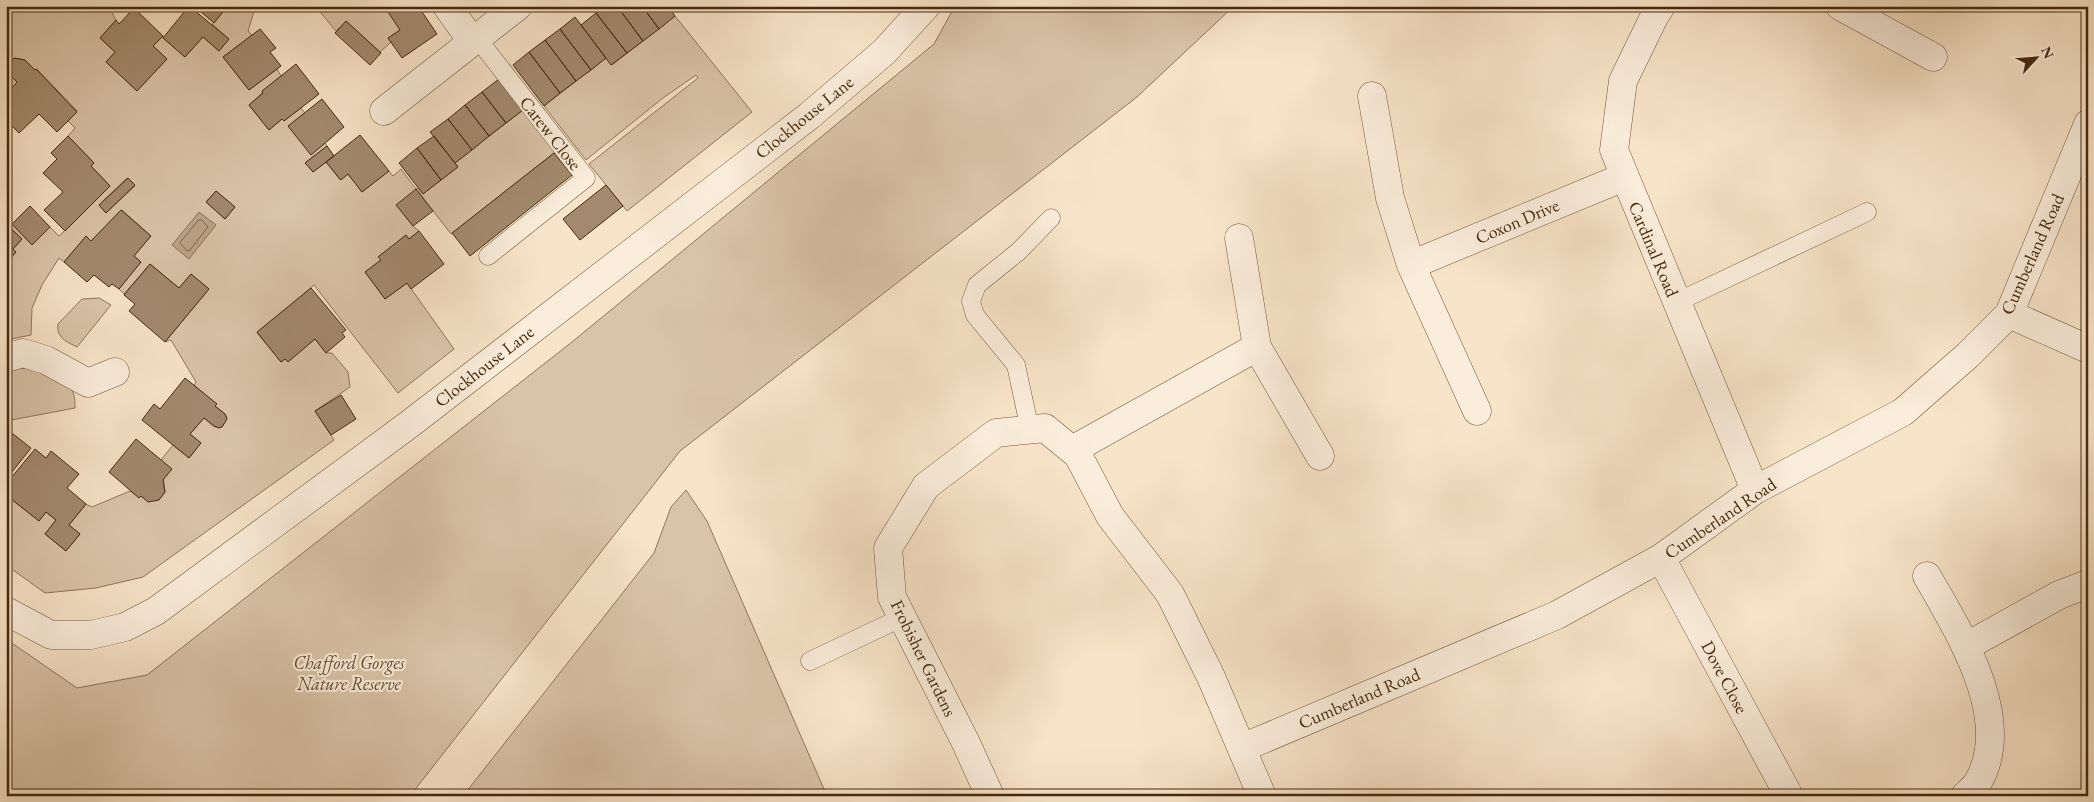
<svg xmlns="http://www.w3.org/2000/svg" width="2094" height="802" viewBox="0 0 2094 802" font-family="'EB Garamond',serif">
<rect width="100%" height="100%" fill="#f8e4c8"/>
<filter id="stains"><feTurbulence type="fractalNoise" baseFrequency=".004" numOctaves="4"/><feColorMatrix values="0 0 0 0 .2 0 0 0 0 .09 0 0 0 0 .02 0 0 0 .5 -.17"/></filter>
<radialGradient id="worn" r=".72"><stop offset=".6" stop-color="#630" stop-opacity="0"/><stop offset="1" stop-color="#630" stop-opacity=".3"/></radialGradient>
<!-- green -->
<path fill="#dac4a8" stroke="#90765a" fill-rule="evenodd" d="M6,6H113L111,11L116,20L100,38L115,52L106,62L137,91L167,59L153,46L163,36V38L185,57L203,37L219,51L229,39L212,24L228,6H261L255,8L248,31L252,35L223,57L249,90L277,69L281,76L249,105L269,130L282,119L284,121L301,108L305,113L289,127L311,154L325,143L327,146L306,162L313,172L326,162L340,180L348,174L362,192L389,171L393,176L401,169L416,189L418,188L423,194L458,167L455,163L523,110L557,153H554L451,234L417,190L397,205L413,226L419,231L409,239L406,236L379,256L381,260L365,272L385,299L407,283L454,349L398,393L314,285L257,333L281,362L285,359L288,362L315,339L326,353H332L348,372L350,387L315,411L334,440L143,577L96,588L45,593L6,565V495L39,521L46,512L56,520L45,534L66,551L80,534L69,525L86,504L92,507L130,491L139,497L141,496L159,500L165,492L161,460L173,445L189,458L201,443L190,434L204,418C210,423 214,429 222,427L227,418L225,414L215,406L216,404L194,385L196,382L171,340L165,342L209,289L191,274L179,288L150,264L124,294L119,289L141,262L134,256L151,236L122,210L91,241L86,237L64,262L59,258L42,285L32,308L31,335L6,340V263L16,252L13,249L22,239L9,226L12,224L31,244L50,227L59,236L110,186L91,166L94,163L68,136L75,128L68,121L77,111L37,69L35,70L25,60L14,58L9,64L8,72L17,82L12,88L6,86ZM127,178L135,186L106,213L99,205ZM216,191L235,207L225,219L206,202Z
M315,6H397L400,30L388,38L391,42L380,52L346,21L336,31Z
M955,6H1234L1137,97L680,451L410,796H6V639L77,688L147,675L572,342L934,44Z
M675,16L752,112L627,211L589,164L698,78L696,75L663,98L586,160L544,106L606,58L612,65Z
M99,298L111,305L77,347C67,342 56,338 58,324L82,299Z
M20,368C34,369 57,376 68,386C75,391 75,400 75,408L6,421V371Z
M686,490L707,521L827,796H463L654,553L671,507Z"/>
<!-- water -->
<path fill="#bba488" stroke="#8c7356" d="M199,212L216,225L189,259L172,245Z"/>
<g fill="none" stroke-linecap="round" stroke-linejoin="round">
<!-- shore -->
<path stroke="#80664a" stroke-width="1" d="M199,220H202L208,227L190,250L187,251L180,243Z"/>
</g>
<!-- building -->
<path fill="#a38a6e" stroke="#46290c" d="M189,6L229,39L219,51L203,37L185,57L163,38Z
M194,6H228L214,23Z
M397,6H418L437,34L402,58L388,38L400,30L388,12Z
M605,6H617L643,41L627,53L596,13Z
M617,6H642L659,29L643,41Z
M642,6H668L675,16L659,29Z
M134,8L163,36L153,46L167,59L137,91L106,62L115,52L100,38L116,20L119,24Z
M596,13L627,53L611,65L581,25Z
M575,17L606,58L591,70L560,29Z
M346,21L381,53L370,65L335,33Z
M260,29L276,48L270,52L281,66L249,90L223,57Z
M560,29L591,70L576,81L545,40Z
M545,40L576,81L560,93L529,52Z
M529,52L560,93L544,106L513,65Z
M14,58L25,60L35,70L36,69L77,112L57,132L39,114L19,133L6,120V86L8,84L12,88L17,82L8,73L9,64Z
M296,64L319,94L284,121L282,119L269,130L249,105L263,93L262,91Z
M499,79L523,110L506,123L482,92Z
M482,92L506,123L489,136L465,105Z
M322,99L344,127L311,155L288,126Z
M465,105L489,136L472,150L448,119Z
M448,119L472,150L455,163L430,132Z
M360,135L389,171L362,192L348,174L341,180L326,162Z
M68,136L94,163L91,166L110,186L65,231L44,210L63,192L43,173L57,159L51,153Z
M434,136L458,167L441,180L417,148Z
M327,146L334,156L313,172L305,163Z
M417,148L441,180L423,194L399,163Z
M554,153L572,175L470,256L452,233Z
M128,178L135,185L106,213L99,205Z
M606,185L623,206L580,240L563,219Z
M416,189L433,211L413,226L396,205Z
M216,191L235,207L225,219L206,202Z
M30,206L50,227L32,245L12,224Z
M121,210L151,236L134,256L141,262L119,289L112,284L109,287L94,275L87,282L64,262L86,236L91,241Z
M6,224L22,239L13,249L16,252L6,263Z
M419,231L444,264L411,289L407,283L385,299L365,272L381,260L378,257L406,235L409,239Z
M150,264L179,288L191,274L209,289L165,342L129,311L135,304L124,295Z
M311,288L346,330L342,333L345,337L326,353L315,339L288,362L285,359L281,362L257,332Z
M185,378L217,404L215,406L225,414L227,419L222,427L219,428L214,426L204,418L190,434L201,443L189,458L142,420L154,404L160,409Z
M341,395L356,419L331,435L315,411Z
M8,430L31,448L12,472L9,470L6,473V432Z
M136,439L172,469L163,480L165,492L159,500L148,502L141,496L139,498L109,472Z
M35,449L46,458L51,451L79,474L67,488L86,504L69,525L80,534L66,551L45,534L56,520L46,512L39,521L6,495V484Z"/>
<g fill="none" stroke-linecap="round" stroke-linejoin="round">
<!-- service casing -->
<g stroke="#72583b" stroke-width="19">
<path id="service" d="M477,38L586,178L488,256
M1677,302L1867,212
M1030,430L1016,365L975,315L971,301L977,285L1018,252L1051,218
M810,661L903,617"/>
</g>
<!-- minor casing -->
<g stroke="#72583b" stroke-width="29">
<path id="minor" d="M447,6L472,41
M1661,6L1654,17L1623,81L1614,150L1755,490
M1840,6L1933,57
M1372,96L1390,198L1411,265L1477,411
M384,111L518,6
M1411,265L1624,177
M2009,314L2088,349
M1257,347L1320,456
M6,358L23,353L46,360L88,383L115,372
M1072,450L1257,347L1239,238
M1661,558L1789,796
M1927,576C1958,631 2015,718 1978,782C1975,787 1969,792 1965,796
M1967,646L2059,595L2085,585L2088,587
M1242,748L1557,615L1661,558L1755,490L1903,412L1968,355L2009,314L2088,124
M990,796L966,743L892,597L888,548L926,486L996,433L1045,428L1078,455L1110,516L1170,594L1211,677L1262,796"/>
</g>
<!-- tertiary casing -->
<g stroke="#72583b" stroke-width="29">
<path id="tertiary" d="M6,611L51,635H91L125,627L156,611L407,426L809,116L884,52L926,6"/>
</g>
<!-- service -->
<use href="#service" stroke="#faeddb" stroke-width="18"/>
<!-- minor -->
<use href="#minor" stroke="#faeddb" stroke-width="28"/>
<!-- tertiary -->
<use href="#tertiary" stroke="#faeddb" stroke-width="28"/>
</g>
<g text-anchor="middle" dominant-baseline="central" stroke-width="4.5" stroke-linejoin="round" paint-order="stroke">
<!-- street labels -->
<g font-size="18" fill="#46290c" stroke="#faeddb">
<text transform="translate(804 117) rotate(-39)">Clockhouse Lane</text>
<text transform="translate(551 133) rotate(52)">Carew Close</text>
<text transform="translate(1517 221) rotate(-23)">Coxon Drive</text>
<text transform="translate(1654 249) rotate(67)">Cardinal Road</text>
<text transform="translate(2032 254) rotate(-66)">Cumberland Road</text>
<text transform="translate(484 366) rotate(-38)">Clockhouse Lane</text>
<text transform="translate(1720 518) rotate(-34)">Cumberland Road</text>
<text transform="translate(924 658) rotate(64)">Frobisher Gardens</text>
<text transform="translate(1725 677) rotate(62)">Dove Close</text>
<text transform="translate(1359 698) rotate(-23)">Cumberland Road</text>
</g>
<!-- park labels -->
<g font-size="18" font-style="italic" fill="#64482b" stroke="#faeddb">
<text x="349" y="662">Chafford Gorges<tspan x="349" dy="21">Nature Reserve</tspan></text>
</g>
</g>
<!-- margin -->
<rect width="2094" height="802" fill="none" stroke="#f8e4c8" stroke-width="25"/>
<rect x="8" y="8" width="2079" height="787" fill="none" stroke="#46290c" stroke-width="2.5"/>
<rect x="12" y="12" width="2069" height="777" fill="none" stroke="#46290c"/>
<!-- north arrow -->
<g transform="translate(2036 58) rotate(64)" stroke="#faeddb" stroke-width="4" paint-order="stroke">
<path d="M0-4L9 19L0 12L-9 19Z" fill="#46290c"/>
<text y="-8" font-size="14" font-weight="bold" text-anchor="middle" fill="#46290c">N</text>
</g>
<rect width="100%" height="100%" filter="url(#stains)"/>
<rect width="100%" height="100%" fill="url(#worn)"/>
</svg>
